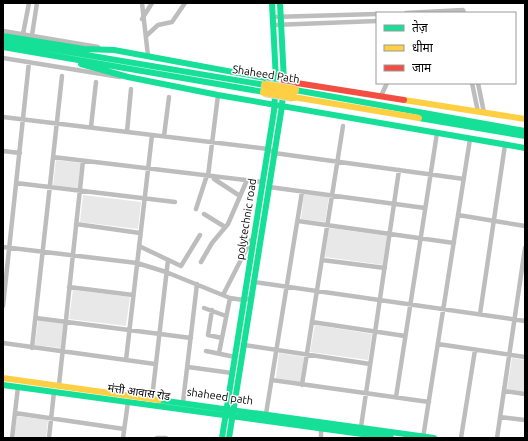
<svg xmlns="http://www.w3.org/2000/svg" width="528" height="441" viewBox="0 0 528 441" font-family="Ubuntu,'Noto Sans Devanagari',sans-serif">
<rect width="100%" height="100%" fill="#fff"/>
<!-- green -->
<path fill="#e8e8e8" d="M56,160L81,163L78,188L53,185Z
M304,194L329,197L325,222L301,219Z
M83,195L141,202L138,229L80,222Z
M329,228L387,236L383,265L325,257Z
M73,290L130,297L126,326L69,319Z
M38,320L64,324L61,348L35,345Z
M315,325L372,334L368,360L310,352Z
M279,353L304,357L301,382L276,378Z
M512,358L525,360V392L507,389Z
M17,416L48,420L46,438H14Z"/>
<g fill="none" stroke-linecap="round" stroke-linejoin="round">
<!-- street -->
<path stroke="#bdbdbd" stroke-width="4.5" d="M142,3L148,56
M406,13L463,10L464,13
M272,17L377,14
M142,19L152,3
M273,25L377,21
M3,31L98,47
M23,34L29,3
M32,35L37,3
M146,36L158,25L172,22L185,3
M3,58L120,77
M472,83L478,112
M478,83L484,113
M381,96L387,83
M3,117L268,149L274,153L464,179
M91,127L96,82
M127,132L131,89
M164,136L169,97
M3,151L20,153
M53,157L263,182
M208,176L218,95
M214,176V179L240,196
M16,183L175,202
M269,187L425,208
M196,209L207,175
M204,214L225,227
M458,215L525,226
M298,221L454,243
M76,224L140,233
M139,246L181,266L200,235
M3,247L137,263L166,272L230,298L243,300L252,298
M322,260L385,268
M201,262L212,243L228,224L247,180
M254,282L525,321
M69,287L133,295
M223,295L251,240L253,241
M3,306L29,62
M204,308L226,316
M212,310L208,335L222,338
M480,314L505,145
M36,318L191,338
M312,322L405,336
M3,343L155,364
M438,344L525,357
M244,345L370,364
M32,348L62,76
M206,351L235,357
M219,353L230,298
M126,360L152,135
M188,367L232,373
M272,380L429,402
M59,385L83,161
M302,385L343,126
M504,391L525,394
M396,397L437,133
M152,398L168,260
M183,402L197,284
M15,413L124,429
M266,414L302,192
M500,417L525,420
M361,427L399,170
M12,438L18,387
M49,438L54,392
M123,438L128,402
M157,438H166
M321,438V428
M423,438L470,139
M461,438L475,350
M497,438L525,248"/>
<!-- fast -->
<path stroke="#16e098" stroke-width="6" d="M3,36L84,49L114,50L276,80
M3,41L265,85
M3,47L264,92
M81,64L128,77L218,95L525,148
M295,90L525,131
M419,118L525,136
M3,385L391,438
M159,400L434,438
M222,438L274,111L276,80L272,3
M229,438L282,106L284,81L280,3"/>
<!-- slow -->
<path stroke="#ffcf43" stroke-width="6" d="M293,97L419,118
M404,100L525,119
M3,378L159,400"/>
<!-- jam -->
<path stroke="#f24e42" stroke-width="6" d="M284,81L404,100"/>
<!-- slow-bridge casing -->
<g stroke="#dbdbdb" stroke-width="10" stroke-linecap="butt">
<path id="slow-bridge" d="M265,85L295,90
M264,92L293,97"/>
</g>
<!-- slow-bridge -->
<use href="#slow-bridge" stroke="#ffcf43" stroke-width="8"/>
</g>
<g text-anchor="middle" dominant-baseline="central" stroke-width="3" stroke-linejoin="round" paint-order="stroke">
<!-- street labels -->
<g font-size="11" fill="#000" stroke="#fff">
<text transform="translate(266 74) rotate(9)">Shaheed Path</text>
<text transform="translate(246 219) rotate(-81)">polytechnic road</text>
<text transform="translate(139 392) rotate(8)">मंत्ती आवास रोड</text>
<text transform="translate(220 396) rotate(8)">shaheed path</text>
</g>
</g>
<!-- border -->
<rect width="528" height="441" fill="none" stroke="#000000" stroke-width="8"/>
<!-- legend -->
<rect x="376" y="12" width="140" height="72" fill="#ffffff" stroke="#999999"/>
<rect x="384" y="25" width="20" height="6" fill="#16e098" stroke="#999999"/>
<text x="412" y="32" font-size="12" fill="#000000">तेज़</text>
<rect x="384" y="45" width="20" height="6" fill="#ffcf43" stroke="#999999"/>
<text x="412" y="52" font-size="12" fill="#000000">धीमा</text>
<rect x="384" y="65" width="20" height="6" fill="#f24e42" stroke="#999999"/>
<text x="412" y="72" font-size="12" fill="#000000">जाम</text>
</svg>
